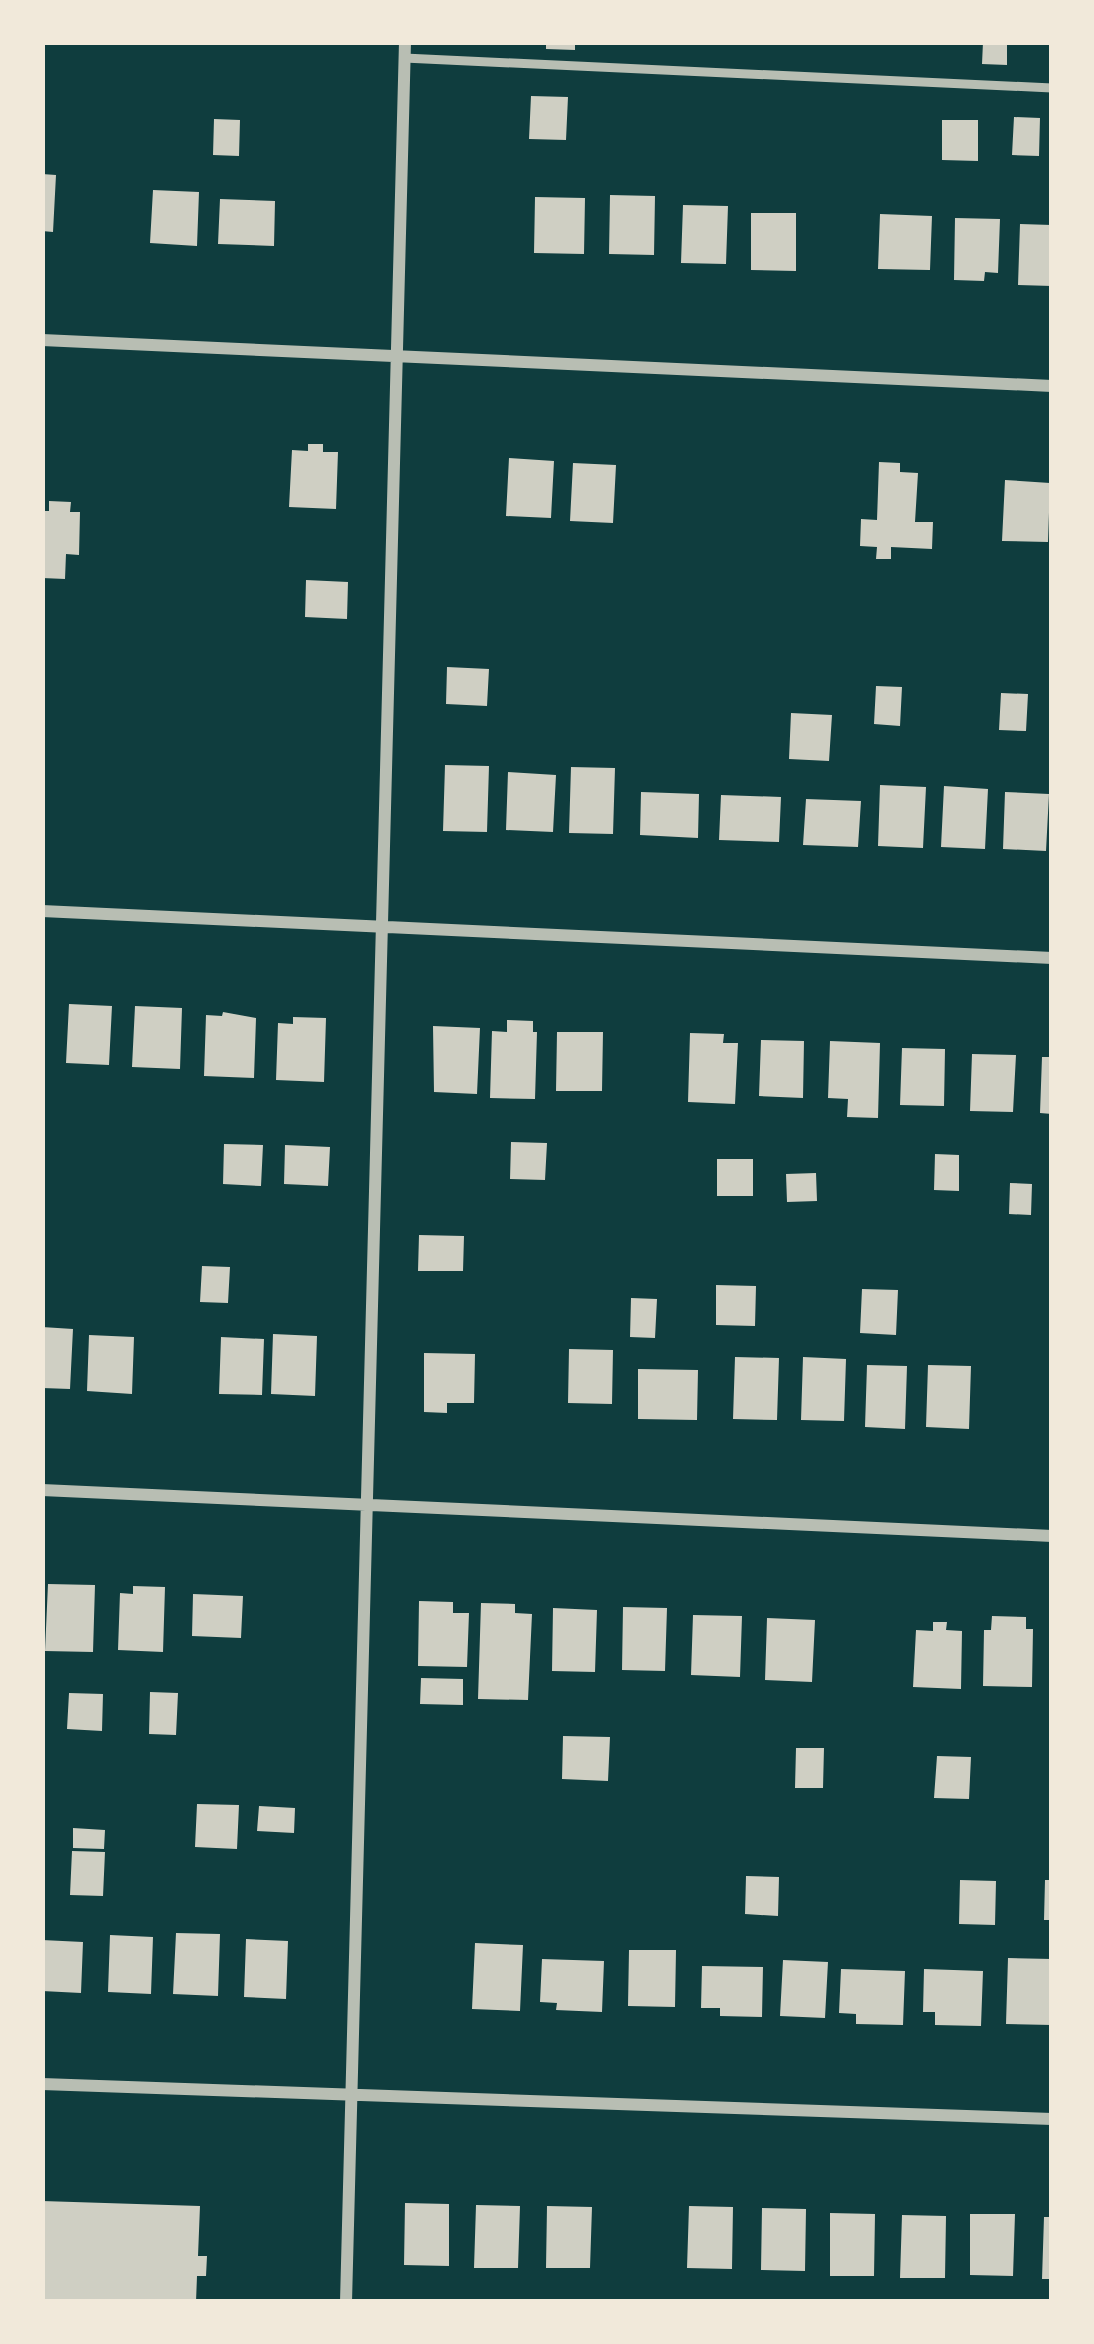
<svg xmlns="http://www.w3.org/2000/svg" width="1094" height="2344" viewBox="0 0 1094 2344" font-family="'Archivo Narrow',sans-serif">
<rect width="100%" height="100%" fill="#0f3d3e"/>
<!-- building -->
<path fill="#cfcfc3" d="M546,42H575V50L546,49Z
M983,42H1007V65L982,64Z
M531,96L568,97L566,140L529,139Z
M1014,117L1040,118L1039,156L1012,155Z
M214,119L240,120L239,156L213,155Z
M942,120H978V161L942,160Z
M42,174L56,175L53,232L42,231Z
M153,190L199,192L197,246L150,243Z
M610,195L655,196L654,255L609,254Z
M535,197L585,198L584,254L534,253Z
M220,199L275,201L274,246L218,244Z
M683,205L728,206L726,264L681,263Z
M751,213H796V271L751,270Z
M880,214L932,216L930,270L878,269Z
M955,218L1000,219L998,273L985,272L984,281L954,280Z
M1020,224L1052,225V286L1018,285Z
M308,444H323V452H338L336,509L289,507L292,450L308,451Z
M509,458L554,461L551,518L506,516Z
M879,462L900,463V472L918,473L915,522H933L932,549L891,547V559H876L877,547L860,546L861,519L877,520Z
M573,463L616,465L613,523L570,521Z
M1005,480L1050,483L1048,542L1002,541Z
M49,501L71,502L70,512H80L79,555L66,554L65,579L42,578V511H49Z
M306,580L348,582L347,619L305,617Z
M447,667L489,669L487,706L446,704Z
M876,686L902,687L900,726L874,724Z
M1001,693L1028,694L1026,731L999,730Z
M791,713L832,715L829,761L789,759Z
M445,765L489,766L487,832L443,831Z
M571,767L615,768L613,834L569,833Z
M508,772L556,775L553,832L506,830Z
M880,785L926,787L923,848L878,846Z
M944,786L988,789L985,849L941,847Z
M641,792L699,794L698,838L640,835Z
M1005,792L1049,794L1046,851L1003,849Z
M721,795L781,797L779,842L719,840Z
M806,799L861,801L858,847L803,845Z
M69,1004L112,1006L109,1065L66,1063Z
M135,1006L182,1008L180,1069L132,1067Z
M223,1012L256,1018L254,1078L204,1076L206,1015L222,1016Z
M293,1017L326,1018L324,1082L276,1080L278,1023L293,1024Z
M507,1020L533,1021V1032H537L535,1099L490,1098L492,1031L507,1032Z
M433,1026L480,1028L477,1094L434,1092Z
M557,1032H603L602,1091H556Z
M690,1033L724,1034L723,1043H738L735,1104L688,1102Z
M761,1040L804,1041L803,1098L759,1096Z
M830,1041L880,1043L878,1118L847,1117L848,1099L828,1098Z
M902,1048L945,1049L944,1106L900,1105Z
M972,1054L1016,1055L1013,1112L970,1111Z
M1042,1057H1052V1114L1040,1113Z
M511,1142L547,1143L545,1180L510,1179Z
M224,1144L263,1145L261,1186L223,1184Z
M285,1145L330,1147L328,1186L284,1184Z
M935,1154L959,1155V1191L934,1190Z
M717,1159H753V1196H717Z
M816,1173L817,1201L787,1202L786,1174Z
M1010,1183L1032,1184L1031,1215L1009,1214Z
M419,1235L464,1236L463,1271H418Z
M202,1266L230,1267L228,1303L200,1302Z
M716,1285L756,1286L755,1326L716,1325Z
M862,1289L898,1290L896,1335L860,1333Z
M631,1298L657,1299L655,1338L630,1337Z
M42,1327L73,1329L70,1389L42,1388Z
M273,1334L317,1336L315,1396L271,1394Z
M89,1335L134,1337L132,1394L87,1391Z
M221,1337L264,1339L262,1395L219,1394Z
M569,1349L613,1350L612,1404L568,1403Z
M424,1353L475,1354L474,1403H447V1413L424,1412Z
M735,1357L779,1358L777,1420L733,1419Z
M803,1357L846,1359L844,1421L801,1420Z
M867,1365L907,1366L905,1429L865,1427Z
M928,1365L971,1366L969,1429L926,1427Z
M638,1369L698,1370L697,1420L638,1419Z
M48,1584L95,1585L93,1652L45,1651Z
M133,1586L165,1587L163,1652L118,1650L120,1593L133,1594Z
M193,1594L243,1596L241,1638L192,1636Z
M419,1601L453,1602V1613H469L467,1667L418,1666Z
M481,1603L515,1604V1613L532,1614L528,1700L478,1699Z
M623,1607L667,1608L665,1671L622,1670Z
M553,1608L597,1610L595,1672L552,1671Z
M693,1615L742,1616L740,1677L691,1675Z
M992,1616L1026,1617V1629H1033L1032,1687L983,1686L984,1630H991Z
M767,1618L815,1620L812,1682L765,1680Z
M933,1622H947L946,1630L962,1631L961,1689L913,1687L916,1630L933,1631Z
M421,1678L463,1679V1705L420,1704Z
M150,1692L178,1693L176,1735L149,1734Z
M69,1693L103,1694L102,1731L67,1729Z
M563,1736L610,1737L608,1781L562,1779Z
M796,1748H824L823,1788H795Z
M937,1756L971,1757L969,1799L934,1798Z
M197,1804L239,1805L237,1849L195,1847Z
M259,1806L295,1808L294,1833L257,1831Z
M73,1828L105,1830L104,1849L73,1848Z
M72,1851L105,1852L103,1896L70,1895Z
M746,1876L779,1877L778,1916L745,1914Z
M960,1880L996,1881L995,1925L959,1924Z
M1045,1880H1052V1920H1044Z
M176,1933L220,1934L218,1996L173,1994Z
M110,1935L153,1937L151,1994L108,1992Z
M246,1939L288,1941L286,1999L244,1997Z
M42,1940L83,1942L81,1993L42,1991Z
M475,1943L523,1945L520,2011L472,2009Z
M629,1950H676L675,2007L628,2006Z
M1008,1958L1052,1959V2025L1006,2024Z
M542,1959L604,1961L602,2012L556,2010L557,2003L540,2002Z
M783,1960L828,1962L825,2018L780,2016Z
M702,1966L763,1967L762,2017L720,2016V2008H701Z
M841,1969L905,1971L903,2025L856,2024V2014L839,2013Z
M924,1969L983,1971L981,2026L935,2025V2012H923Z
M42,2201L200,2206L198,2256H207L206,2276H197L196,2302H42Z
M405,2203L449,2204V2266L404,2265Z
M476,2205L520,2206L518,2268H474Z
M547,2206L592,2207L590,2268H546Z
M689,2206L733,2207L732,2269L687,2268Z
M762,2208L806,2209L805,2271L761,2270Z
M830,2213L875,2214L874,2276H830Z
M970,2214H1015L1013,2276L970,2275Z
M902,2215L946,2216L945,2278H900Z
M1044,2217H1052V2279H1042Z"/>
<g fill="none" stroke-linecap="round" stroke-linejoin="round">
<!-- service -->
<path stroke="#b8beb3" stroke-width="9" d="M404,58L1052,88"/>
<!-- minor -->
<path stroke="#b8beb3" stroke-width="12" d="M42,340L1052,386
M42,911L1052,958
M42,1490L1052,1536
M42,2084L1052,2119
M346,2302L405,42"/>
</g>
<!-- border -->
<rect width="1094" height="2344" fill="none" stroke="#f1e9da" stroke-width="90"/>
</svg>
